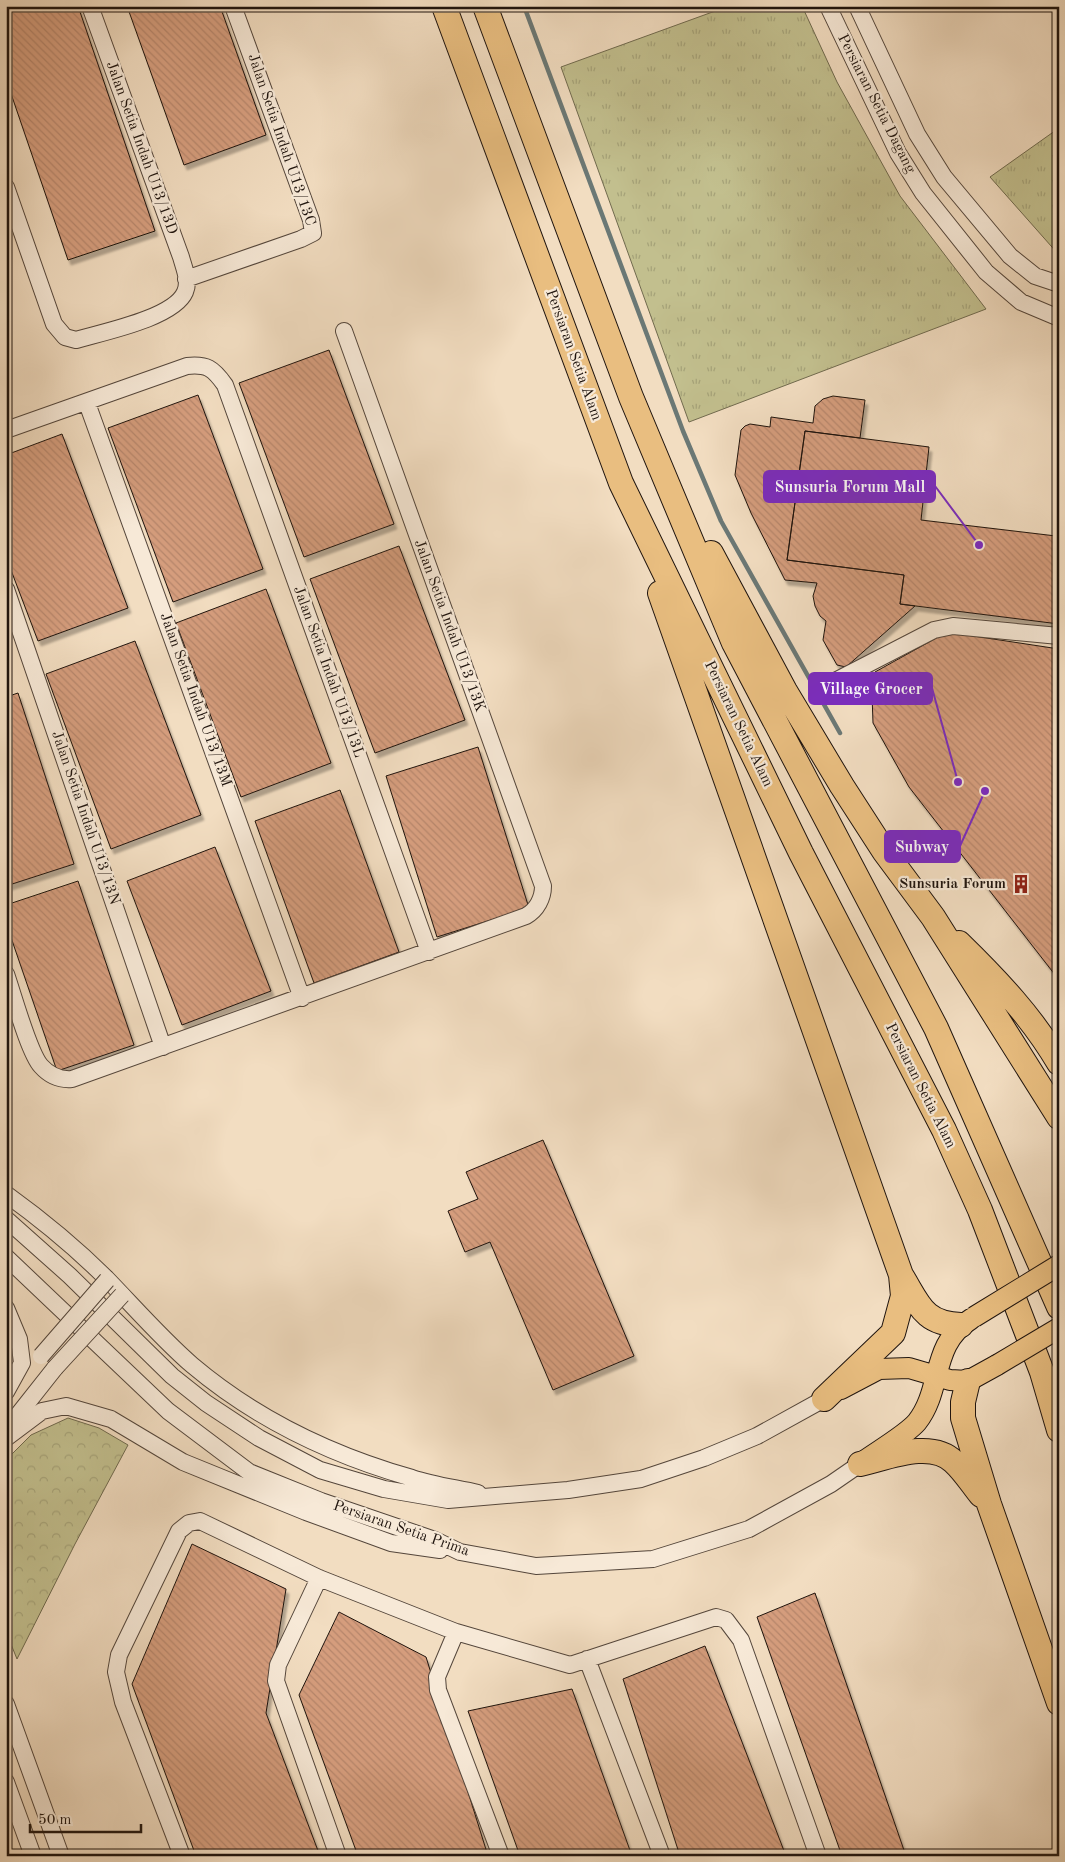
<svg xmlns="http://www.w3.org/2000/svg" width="1065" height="1862" viewBox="0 0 1065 1862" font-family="'Old Standard TT',serif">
<defs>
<pattern id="grass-tufts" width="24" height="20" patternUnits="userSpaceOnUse" patternTransform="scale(1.25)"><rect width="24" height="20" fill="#c2bf8e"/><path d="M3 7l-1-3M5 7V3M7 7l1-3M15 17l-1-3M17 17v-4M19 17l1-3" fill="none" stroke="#a6a379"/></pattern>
<pattern id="forest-crowns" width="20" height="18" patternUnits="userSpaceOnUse" patternTransform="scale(1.25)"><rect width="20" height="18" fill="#c2bf8e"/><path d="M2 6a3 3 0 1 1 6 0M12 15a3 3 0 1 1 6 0" fill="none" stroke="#a6a379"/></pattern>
<pattern id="building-back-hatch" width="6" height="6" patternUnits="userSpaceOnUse" patternTransform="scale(1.25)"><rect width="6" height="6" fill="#d59d7d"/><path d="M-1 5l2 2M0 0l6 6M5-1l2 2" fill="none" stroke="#b6866b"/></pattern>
<filter id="shadow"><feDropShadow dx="3" dy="5" stdDeviation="1" flood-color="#0004"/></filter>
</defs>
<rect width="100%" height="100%" fill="#f2ddc1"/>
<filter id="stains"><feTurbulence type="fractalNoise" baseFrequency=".004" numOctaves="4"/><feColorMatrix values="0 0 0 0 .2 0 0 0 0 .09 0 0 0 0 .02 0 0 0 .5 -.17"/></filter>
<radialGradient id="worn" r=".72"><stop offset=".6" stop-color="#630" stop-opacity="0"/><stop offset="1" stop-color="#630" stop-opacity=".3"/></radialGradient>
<!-- grass -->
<path fill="url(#grass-tufts)" stroke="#706a4e" d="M729,6H802L837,82L900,196L986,309L689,422L561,67Z
M1059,128V255L990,177Z"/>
<!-- forest -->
<path fill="url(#forest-crowns)" stroke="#706a4e" d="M68,1418L99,1428L128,1445L75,1544L17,1659L6,1632V1460L31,1435Z"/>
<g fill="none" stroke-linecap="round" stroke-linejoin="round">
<!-- stream -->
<path stroke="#6b7875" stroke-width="4.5" d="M524,6L683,431L721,521L840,733"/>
</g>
<!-- building -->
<path fill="url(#building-back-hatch)" stroke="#1f140e" filter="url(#shadow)" d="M6,6H78L155,231L68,260L6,79Z
M127,6H220L266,135L184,165Z
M329,350L394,524L304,557L239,383Z
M198,395L263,569L173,602L108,428Z
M833,396L865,400L860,438L805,431L787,560L904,575L900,604L915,606L846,667L837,665L823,640L826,621L820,616L815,606L813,596L817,583L785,580L751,513L735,475L741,430L745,426L750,424L770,427L771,417L813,423L815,406L823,399Z
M805,431L929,447L921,520L1056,536L1059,511V624L900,604L904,575L787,560Z
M62,434L128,608L38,641L6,557V455Z
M399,546L465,720L375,753L310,579Z
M266,589L331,763L241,797L176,623Z
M947,632L1059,649V980L909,787L873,723L872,694L875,672Z
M135,641L201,815L111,849L46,674Z
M18,693L74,864L6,886V697Z
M478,747L529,908L437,937L386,776Z
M340,790L399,952L314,983L255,821Z
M215,847L271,991L182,1025L127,881Z
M78,881L134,1045L57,1071L6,923V905Z
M543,1140L634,1356L553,1390L490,1242L465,1252L448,1211L478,1199L466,1172Z
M192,1544L286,1589L266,1713L320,1856H196L132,1684Z
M815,1593L906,1856H842L757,1617Z
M339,1612L426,1657L488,1856H358L299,1695Z
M705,1646L786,1856H680L623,1679Z
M572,1689L632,1856H520L468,1711Z"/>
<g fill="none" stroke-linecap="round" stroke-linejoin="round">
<!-- minor casing -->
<g stroke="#54463b" stroke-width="18">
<path id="minor" d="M828,6L898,153L923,193L986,272L1021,302L1059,318
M857,6L917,134L944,177L1010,256L1035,276L1059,284
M6,187L54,324L65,337L76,340C103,332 174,318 185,292C190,281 184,268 181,257L90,6
M186,279L301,239L313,233L311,220L233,6
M87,403L302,998
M6,430L187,366C207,364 213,368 225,385L429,952
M6,589L163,1047
M837,680L934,630L953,626L1059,636
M6,974C13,994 29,1053 41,1066C49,1075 60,1080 72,1079L526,916C537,910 543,898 543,886L344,331
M6,1194C42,1220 76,1248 107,1279C135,1308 162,1339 192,1365C256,1419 331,1455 412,1478C433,1485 456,1488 478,1493
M6,1219L70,1276L172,1376L206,1403L259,1438L320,1470L384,1489L448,1500L568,1490L641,1479L704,1458L757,1436L824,1399
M6,1257L168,1411L249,1472L321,1501L435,1540L460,1552L536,1566L653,1559L749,1529L831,1484L860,1464
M6,1308L19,1339L22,1363L6,1392
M6,1430L55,1368
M6,1438L42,1411L66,1406L111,1419L183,1462L306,1512L391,1543L440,1550
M319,1578L278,1665L276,1681L338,1856
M456,1632L437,1677L438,1690L501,1856
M587,1659L662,1856
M6,1704L61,1856
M6,1782L33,1856
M182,1856L123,1702L116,1672L119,1655L179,1531L189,1523L200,1521L319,1578L456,1632L570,1665L716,1617L726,1620L741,1640L818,1856"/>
</g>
<!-- major casing -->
<g stroke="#1f140e" stroke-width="22">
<path id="major" d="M841,1389L879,1369L909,1368L950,1380L968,1381L997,1365
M864,1461C878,1451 907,1434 917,1422C943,1389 930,1344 971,1319"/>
</g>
<!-- highway casing -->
<g stroke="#1f140e" stroke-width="26">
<path id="highway" d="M444,6L621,483L801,853L944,1130L980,1210L1042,1372L1059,1430
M485,6L631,397L734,643L936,1028L1059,1307
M711,553L785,691L842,786L884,851L933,917L1059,1117
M660,593L901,1275C919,1304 923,1324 961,1325
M959,943C997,980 1032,1017 1059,1063
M968,1381L963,1402V1418L989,1504L1059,1703
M824,1399L893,1333L903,1296L901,1275
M860,1464C887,1458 931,1439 954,1462C964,1471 972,1484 981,1495"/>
</g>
<!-- minor -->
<use href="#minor" stroke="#f7e9d7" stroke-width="16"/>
<!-- major -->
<use href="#major" stroke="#e9be80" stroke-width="20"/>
<!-- highway -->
<use href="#highway" stroke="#e9be80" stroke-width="24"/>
<!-- minor-bridge casing -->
<g stroke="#54463b" stroke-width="18" stroke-linecap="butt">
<path id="minor-bridge" d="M41,1356L107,1280
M55,1368L122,1295"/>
</g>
<!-- major-bridge casing -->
<g stroke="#1f140e" stroke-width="22" stroke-linecap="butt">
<path id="major-bridge" d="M974,1317L1059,1265
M997,1365L1059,1328"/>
</g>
<!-- minor-bridge -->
<use href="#minor-bridge" stroke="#f7e9d7" stroke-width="16"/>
<!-- major-bridge -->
<use href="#major-bridge" stroke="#e9be80" stroke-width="20"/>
</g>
<!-- icons -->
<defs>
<g id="building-bare" transform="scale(1.5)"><path d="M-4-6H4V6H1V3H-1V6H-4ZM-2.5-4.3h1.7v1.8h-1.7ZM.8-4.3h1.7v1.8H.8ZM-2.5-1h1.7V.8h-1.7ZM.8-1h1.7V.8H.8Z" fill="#8f2418" stroke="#f7e9d7" stroke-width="2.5" paint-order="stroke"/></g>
</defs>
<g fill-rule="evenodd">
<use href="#building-bare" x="1021" y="884"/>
</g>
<g text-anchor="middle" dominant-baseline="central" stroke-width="4.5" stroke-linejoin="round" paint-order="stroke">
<!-- street labels -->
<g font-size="15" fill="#1f140e" stroke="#f7e9d7">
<text transform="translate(876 104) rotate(63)">Persiaran Setia Dagang</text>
<text transform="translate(281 140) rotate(71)">Jalan Setia Indah U13/13C</text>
<text transform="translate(141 148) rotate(70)">Jalan Setia Indah U13/13D</text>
<text transform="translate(573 355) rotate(70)">Persiaran Setia Alam</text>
<text transform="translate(449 626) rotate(70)">Jalan Setia Indah U13/13K</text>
<text transform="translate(328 672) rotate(70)">Jalan Setia Indah U13/13L</text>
<text transform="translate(195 700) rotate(70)">Jalan Setia Indah U13/13M</text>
<text transform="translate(738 724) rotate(64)">Persiaran Setia Alam</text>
<text transform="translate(85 818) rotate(71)">Jalan Setia Indah U13/13N</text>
<text transform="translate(920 1086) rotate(63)">Persiaran Setia Alam</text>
<text transform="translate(401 1529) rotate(19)">Persiaran Setia Prima</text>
</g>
<!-- poi labels -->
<g font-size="15" font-weight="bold" fill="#1f140e" stroke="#f7e9d7" text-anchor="end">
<text x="1006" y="884">Sunsuria Forum</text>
</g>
</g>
<!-- callouts -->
<path fill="none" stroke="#7b2cbf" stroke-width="2" d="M979 545L935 486M958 782L932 688M985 791L960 846"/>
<g fill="#7b2cbf" stroke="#f7e9d7" stroke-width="2">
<circle cx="979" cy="545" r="5"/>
<circle cx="958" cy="782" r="5"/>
<circle cx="985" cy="791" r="5"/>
</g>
<g fill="#7b2cbf" stroke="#7b2cbf" stroke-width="2">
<rect x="764" y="471" width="171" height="31" rx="5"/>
<rect x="809" y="673" width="123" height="31" rx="5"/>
<rect x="885" y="831" width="75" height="31" rx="5"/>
</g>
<g font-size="16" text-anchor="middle" font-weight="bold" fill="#fff">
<text x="850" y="492">Sunsuria Forum Mall</text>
<text x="871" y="694">Village Grocer</text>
<text x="922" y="852">Subway</text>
</g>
<!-- margin -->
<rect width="1065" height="1862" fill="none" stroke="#f2ddc1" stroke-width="25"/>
<rect x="8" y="8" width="1050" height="1847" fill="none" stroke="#1f140e" stroke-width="2.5"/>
<rect x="12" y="12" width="1040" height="1837" fill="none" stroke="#1f140e"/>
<!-- scale -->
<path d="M30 1824v8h111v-8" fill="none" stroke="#1f140e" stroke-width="2.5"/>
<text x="38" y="1824" font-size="15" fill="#1f140e" stroke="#f7e9d7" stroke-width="4" paint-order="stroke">50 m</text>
<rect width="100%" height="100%" filter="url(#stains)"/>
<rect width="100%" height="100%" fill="url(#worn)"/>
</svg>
